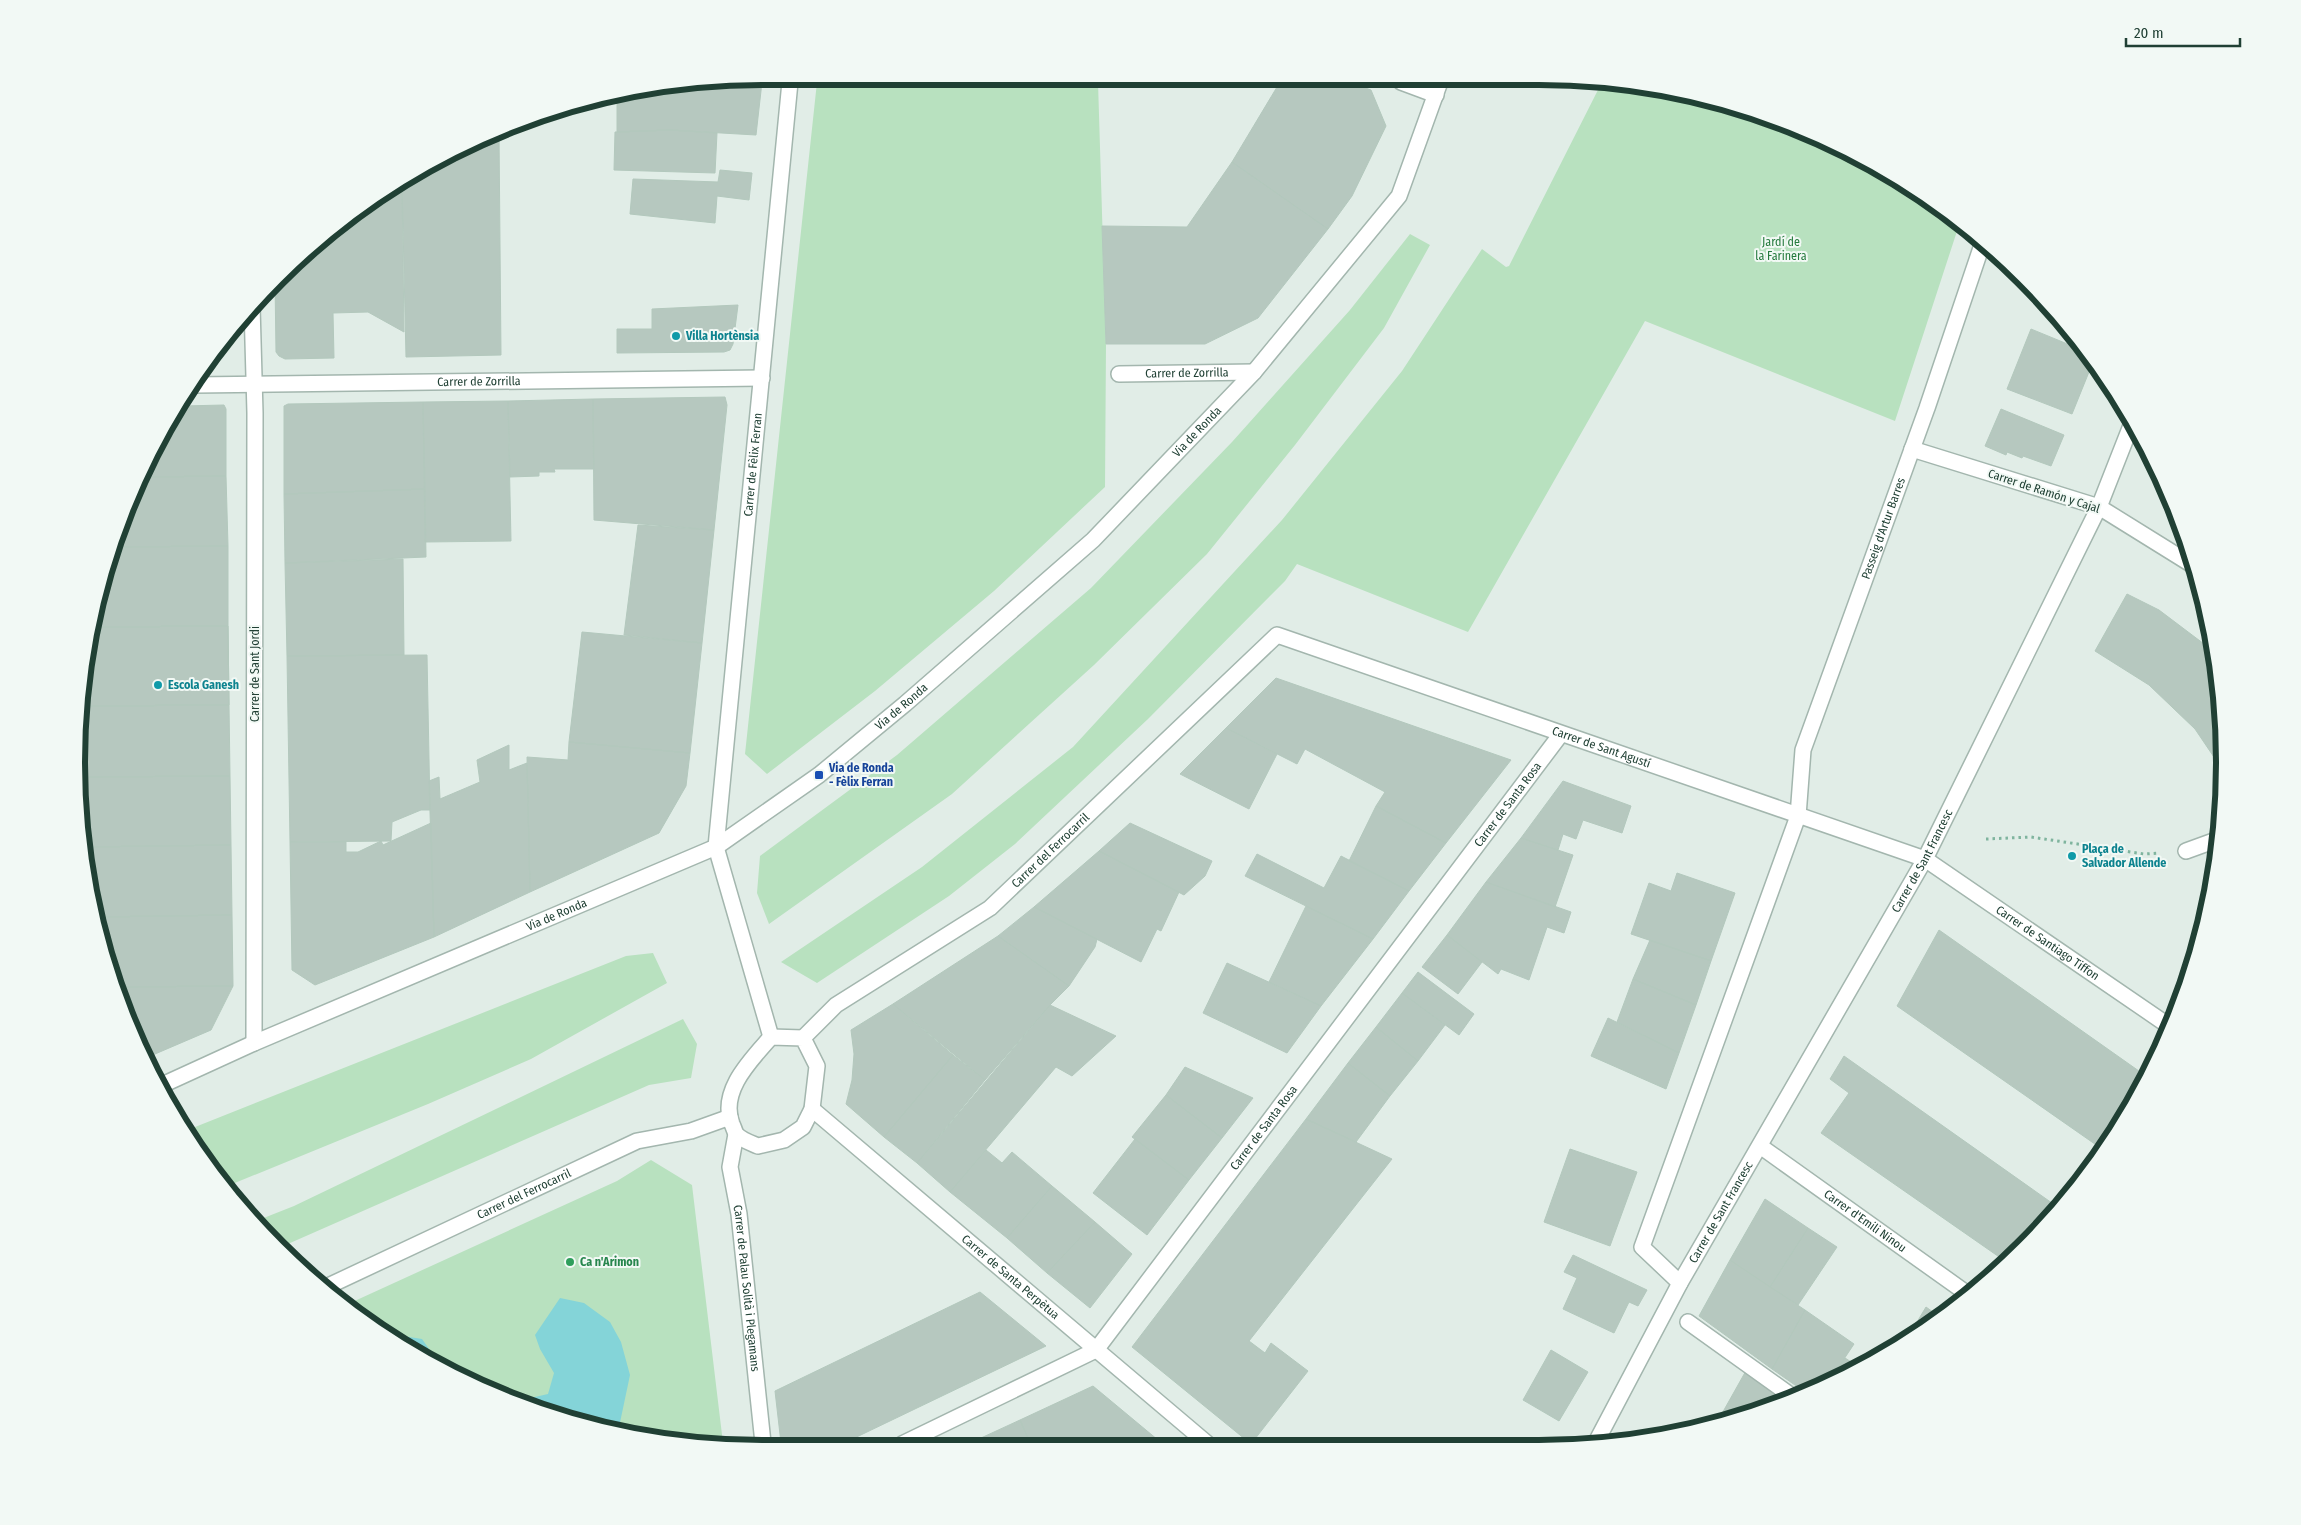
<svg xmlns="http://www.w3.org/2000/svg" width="2301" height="1525" viewBox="0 0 2301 1525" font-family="'Fira Sans Condensed',sans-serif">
<rect width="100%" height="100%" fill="#e1ede7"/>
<!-- green -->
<path fill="#b8e1bf" d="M817,82H1098L1106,344L1105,487L994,591L875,691L767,774L745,754Z
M1602,82H1628L1716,100L1842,147L1959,225L1895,421L1645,321L1468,632L1297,564L1285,581L1148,719L1015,844L949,896L817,983L781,962L922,867L1073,747L1282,520L1402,371L1482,249L1506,267L1509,266Z
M1410,234L1430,245L1384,328L1295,445L1207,554L1094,665L952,794L769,924L757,893L760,856L897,755L1091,588L1232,442L1350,310Z
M653,953L667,983L531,1059L428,1104L225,1187L185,1131L626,956Z
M683,1019L697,1044L691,1078L649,1085L281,1247L256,1221L294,1206Z
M651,1160L692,1185L723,1443H673L585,1425L459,1378L348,1304L617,1181Z"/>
<!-- water -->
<path fill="#84d4d8" d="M560,1298L584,1303L610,1322L621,1342L630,1375L618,1432L585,1425L493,1391L505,1389L526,1399L548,1394L554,1373L540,1349L535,1335Z
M403,1336L422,1339L434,1356L435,1362L398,1338Z"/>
<!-- building -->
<path fill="#b6c8bf" stroke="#b3c8bd" d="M673,82H762L756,135L670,130L617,132V95Z
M1280,82H1349L1371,90L1386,126L1352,196L1328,229L1232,162Z
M670,130L717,133L715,173L614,170L615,132Z
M499,134L501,355L406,357L402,182Z
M1232,162L1328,229L1258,318L1205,344H1106L1102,226L1187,227Z
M720,170L752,173L749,200L717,196L715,223L630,214L633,179L718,182Z
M402,182L404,332L368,312L333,313L334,358L285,359L279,356L276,352L275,280L381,192Z
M2043,302L2057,317L2040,311Z
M738,305L733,344L730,350L724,352L617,353V329H652V309Z
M2031,329L2087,352L2093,362L2072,414L2007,389Z
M725,397L727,405L714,530L594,520L593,399Z
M593,399L594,469H554L555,472H539V476L510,477L508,401Z
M508,401L511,541L425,542L423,402Z
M423,402L425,489L284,494V406L288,404Z
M224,405L226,409V476L142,477L183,406Z
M2001,409L2064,435L2051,466L2023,456L2022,458L2007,452L2006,455L1985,446Z
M226,476L228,546L113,547L128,500L142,477Z
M425,489L426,557L285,563L284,494Z
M638,525L714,530L702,643L624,635Z
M228,546V626L93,627L100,585L113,547Z
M403,559L404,655L287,656L285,563Z
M2127,594L2159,610L2212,650L2223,718L2222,769L2195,729L2149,685L2095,651Z
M228,626L229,705L80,706L93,627Z
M228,626L229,705L86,706V666L93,627Z
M582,632L702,643L690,753L569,742Z
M427,655L430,810H421L392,822L391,841L290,842L287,656Z
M1276,678L1511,760L1446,843L1376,806L1385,792L1305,749L1297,764L1226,728Z
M229,705L230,776L78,777L80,706Z
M1226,728L1277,754L1249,809L1180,774Z
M569,742L690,753L686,786L659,833L530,892L527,757L568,760Z
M509,745V770L527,763L530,892L434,937L429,781L439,777L440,799L480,782L477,760Z
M230,776L231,845L84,847L78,808V777Z
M1563,781L1631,806L1622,833L1583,820L1576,839L1563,834L1558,850L1521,838Z
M1376,806L1446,843L1409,891L1349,861Z
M431,823L434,937L315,985L292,970L290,842H346V852H358L381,841L383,845Z
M1130,823L1212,861L1205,876L1184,895L1099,851Z
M1521,838L1573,855L1555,907L1486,882Z
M231,845L232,915L96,917L84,847Z
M1099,851L1179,892L1161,931L1157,929L1141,962L1034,907Z
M1257,854L1324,888L1341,856L1409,891L1373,939L1245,876Z
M1677,873L1735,893L1711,961L1631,934L1649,883L1671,891Z
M1486,882L1571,912L1564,933L1547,927L1529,980L1501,969L1498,974L1447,935Z
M1306,906L1373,939L1321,1006L1269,982Z
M1034,907L1097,939L1095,947L1069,986L998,936Z
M232,915L233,986L119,987L100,940L96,917Z
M1939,930L2146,1076L2133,1106L2102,1149L1897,1006Z
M1447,935L1482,962L1458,994L1422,967Z
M998,936L1069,986L1050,1005L985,1080L893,1004Z
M1650,940L1711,961L1696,1005L1633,979Z
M1227,963L1321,1006L1287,1053L1203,1013Z
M1418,972L1474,1014L1459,1035L1402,993Z
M1633,979L1696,1005L1679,1053L1617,1022Z
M233,986L211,1030L148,1057L119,987Z
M1402,993L1445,1025L1418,1061L1376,1027Z
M893,1004L953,1055L884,1137L846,1104L852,1080L854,1054L851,1030Z
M1050,1005L1116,1036L1072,1076L1056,1067L950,1192L917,1163Z
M1608,1018L1679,1053L1666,1089L1591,1056Z
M1376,1027L1418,1061L1390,1096L1348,1063Z
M953,1055L985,1080L917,1163L884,1137Z
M1844,1056L2059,1208L2054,1215L2005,1261L1821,1133L1849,1093L1830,1079Z
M1348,1063L1390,1096L1356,1142L1306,1119Z
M1185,1067L1253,1098L1222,1138L1166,1095Z
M1166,1095L1222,1138L1189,1180L1132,1137Z
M1306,1119L1392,1159L1249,1341L1265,1353L1271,1343L1308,1371L1251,1444L1132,1347Z
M1135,1139L1189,1180L1147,1235L1093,1193Z
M1570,1149L1637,1172L1610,1246L1544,1222Z
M986,1150L1002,1163L1012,1152L1052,1186L1007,1238L950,1192Z
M1052,1186L1095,1222L1047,1273L1007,1238Z
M1765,1199L1808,1228L1770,1287L1730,1260Z
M1095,1222L1132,1254L1090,1308L1047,1273Z
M1808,1228L1837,1247L1798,1305L1770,1287Z
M1573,1255L1647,1290L1638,1306L1629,1302L1614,1333L1563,1309L1577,1278L1564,1272Z
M1730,1260L1805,1310L1772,1369L1699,1316Z
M980,1292L1046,1346L842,1444L781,1443L775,1391Z
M1926,1307L1940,1317L1908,1337Z
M1805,1310L1854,1344L1828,1383L1805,1392L1772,1369Z
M1551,1350L1588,1372L1559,1421L1523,1400Z
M1845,1358L1859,1367L1842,1378L1828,1383Z
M1747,1369L1784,1395L1780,1401L1715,1426Z
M1093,1386L1164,1445H1031L1020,1420Z
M1020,1420L1031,1445L968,1444Z"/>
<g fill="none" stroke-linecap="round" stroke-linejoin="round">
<!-- pedestrian casing -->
<g stroke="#a3b6ae" stroke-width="18">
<g id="pedestrian">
<path d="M1912,449L2099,507"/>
<path id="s1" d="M1798,816L1803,750L1927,408L1983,242"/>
<path d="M2186,851L2219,839"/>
<path d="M1688,1322L1793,1397"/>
</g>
</g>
<!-- minor casing -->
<g stroke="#a3b6ae" stroke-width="18">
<g id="minor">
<path d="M1401,82L1436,95"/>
<path d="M252,306L255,413L254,1043"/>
<path id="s2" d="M1119,374L1254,372"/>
<path id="s3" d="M195,385L762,378"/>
<path d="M2099,507L2194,566"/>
<path id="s4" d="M771,1037L716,847L790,82"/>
<path d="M771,1037L803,1038L817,1066L812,1109L803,1127L784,1140L758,1146C751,1143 742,1140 737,1135C735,1133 734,1128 732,1124C719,1091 751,1060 771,1037Z"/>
<path id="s5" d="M803,1038L836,1005L990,908L1277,635L1925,859L2169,1026"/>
<path id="s6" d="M160,1086L254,1043L716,847L819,775L905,704L1093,540L1254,372L1399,196L1440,82"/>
<path id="s7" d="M812,1109L1209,1445"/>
<path id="s8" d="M736,1134L730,1167L739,1214L763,1443"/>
<path id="s9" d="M1760,1146L1969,1295"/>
<path d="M1680,1283L1642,1247L1798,816"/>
<path id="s10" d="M324,1288L637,1141L691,1131L730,1117"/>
<path id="s11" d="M902,1444L1096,1350L1561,734"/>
<path id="s12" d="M1594,1446L1680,1283L1925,859L2099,507L2132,423"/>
</g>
</g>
<!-- path -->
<path stroke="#7fb49e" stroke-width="3" stroke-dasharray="2.5 4" stroke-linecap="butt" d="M1986,839L2031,837L2144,854L2160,853"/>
<!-- pedestrian -->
<use href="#pedestrian" stroke="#fff" stroke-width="15"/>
<!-- minor -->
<use href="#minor" stroke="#fff" stroke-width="15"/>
</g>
<!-- markers -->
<g fill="#0f9aa8" stroke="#f2f9f5" stroke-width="2">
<circle cx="676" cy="336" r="5"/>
<circle cx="158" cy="685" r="5"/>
<circle cx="2072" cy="856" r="5"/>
</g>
<rect fill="#1a4fb4" stroke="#f2f9f5" stroke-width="2" x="814" y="770" width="10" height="10" rx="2.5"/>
<circle fill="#2e9e5b" stroke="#f2f9f5" stroke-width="2" cx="570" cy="1262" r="5"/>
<g text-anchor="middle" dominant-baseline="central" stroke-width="4" stroke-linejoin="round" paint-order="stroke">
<!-- park labels -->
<g font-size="12" fill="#267b3e" stroke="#f2f9f5">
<text x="1781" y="242">Jardí de<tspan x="1781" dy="14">la Farinera</tspan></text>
</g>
<!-- culture labels -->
<g font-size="12" font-weight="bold" fill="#0d838f" stroke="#f2f9f5" text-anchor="start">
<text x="686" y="336">Villa Hortènsia</text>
<text x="168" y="685">Escola Ganesh</text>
<text x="2082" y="849">Plaça de<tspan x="2082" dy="14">Salvador Allende</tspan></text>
</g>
<!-- street labels -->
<g font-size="12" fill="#204034" stroke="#f2f9f5">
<text stroke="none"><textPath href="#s2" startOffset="68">Carrer de Zorrilla</textPath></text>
<text stroke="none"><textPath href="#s3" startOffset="284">Carrer de Zorrilla</textPath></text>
<text stroke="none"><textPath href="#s6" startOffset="1242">Via de Ronda</textPath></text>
<text stroke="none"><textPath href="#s4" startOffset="582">Carrer de Fèlix Ferran</textPath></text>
<text transform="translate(2044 491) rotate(18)">Carrer de Ramón y Cajal</text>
<text stroke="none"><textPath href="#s1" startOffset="302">Passeig d'Artur Barres</textPath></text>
<text transform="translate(255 674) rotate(-90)">Carrer de Sant Jordi</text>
<text stroke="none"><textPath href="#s6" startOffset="838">Via de Ronda</textPath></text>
<text stroke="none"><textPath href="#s5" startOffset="968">Carrer de Sant Agustí</textPath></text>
<text stroke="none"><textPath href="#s11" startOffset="899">Carrer de Santa Rosa</textPath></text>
<text stroke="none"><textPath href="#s5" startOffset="312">Carrer del Ferrocarril</textPath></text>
<text stroke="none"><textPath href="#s12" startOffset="671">Carrer de Sant Francesc</textPath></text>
<text stroke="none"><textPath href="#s6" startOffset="432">Via de Ronda</textPath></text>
<text stroke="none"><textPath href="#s5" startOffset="1459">Carrer de Santiago Tiffon</textPath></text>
<text stroke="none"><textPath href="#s11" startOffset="494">Carrer de Santa Rosa</textPath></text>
<text stroke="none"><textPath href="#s10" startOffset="221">Carrer del Ferrocarril</textPath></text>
<text stroke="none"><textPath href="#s12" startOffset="266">Carrer de Sant Francesc</textPath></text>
<text stroke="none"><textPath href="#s9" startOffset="129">Carrer d'Emili Ninou</textPath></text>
<text stroke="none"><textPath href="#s7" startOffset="260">Carrer de Santa Perpètua</textPath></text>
<text stroke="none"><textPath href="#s8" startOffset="156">Carrer de Palau Solità i Plegamans</textPath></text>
</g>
<!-- transit labels -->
<g font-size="12" font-weight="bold" fill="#164399" stroke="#f2f9f5" text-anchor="start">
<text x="829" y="768">Via de Ronda<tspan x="829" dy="14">- Fèlix Ferran</tspan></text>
</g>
<!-- leisure labels -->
<g font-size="12" font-weight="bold" fill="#27864d" stroke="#f2f9f5" text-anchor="start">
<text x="580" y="1262">Ca n'Arimon</text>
</g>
</g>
<!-- crop -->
<path d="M0 0H2301V1525H0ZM762 85H1539A677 677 0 0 1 2216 762V763A677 677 0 0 1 1539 1440H762A677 677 0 0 1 85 763V762A677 677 0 0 1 762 85Z" fill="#f2f9f5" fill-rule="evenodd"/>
<path fill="none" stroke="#204034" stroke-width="6" d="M762 85H1539A677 677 0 0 1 2216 762V763A677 677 0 0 1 1539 1440H762A677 677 0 0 1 85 763V762A677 677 0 0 1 762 85Z"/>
<!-- scale -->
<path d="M2126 38v8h114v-8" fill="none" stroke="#204034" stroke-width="2.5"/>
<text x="2134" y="38" font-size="15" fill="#204034" stroke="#f2f9f5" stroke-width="4" paint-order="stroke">20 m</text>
</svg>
